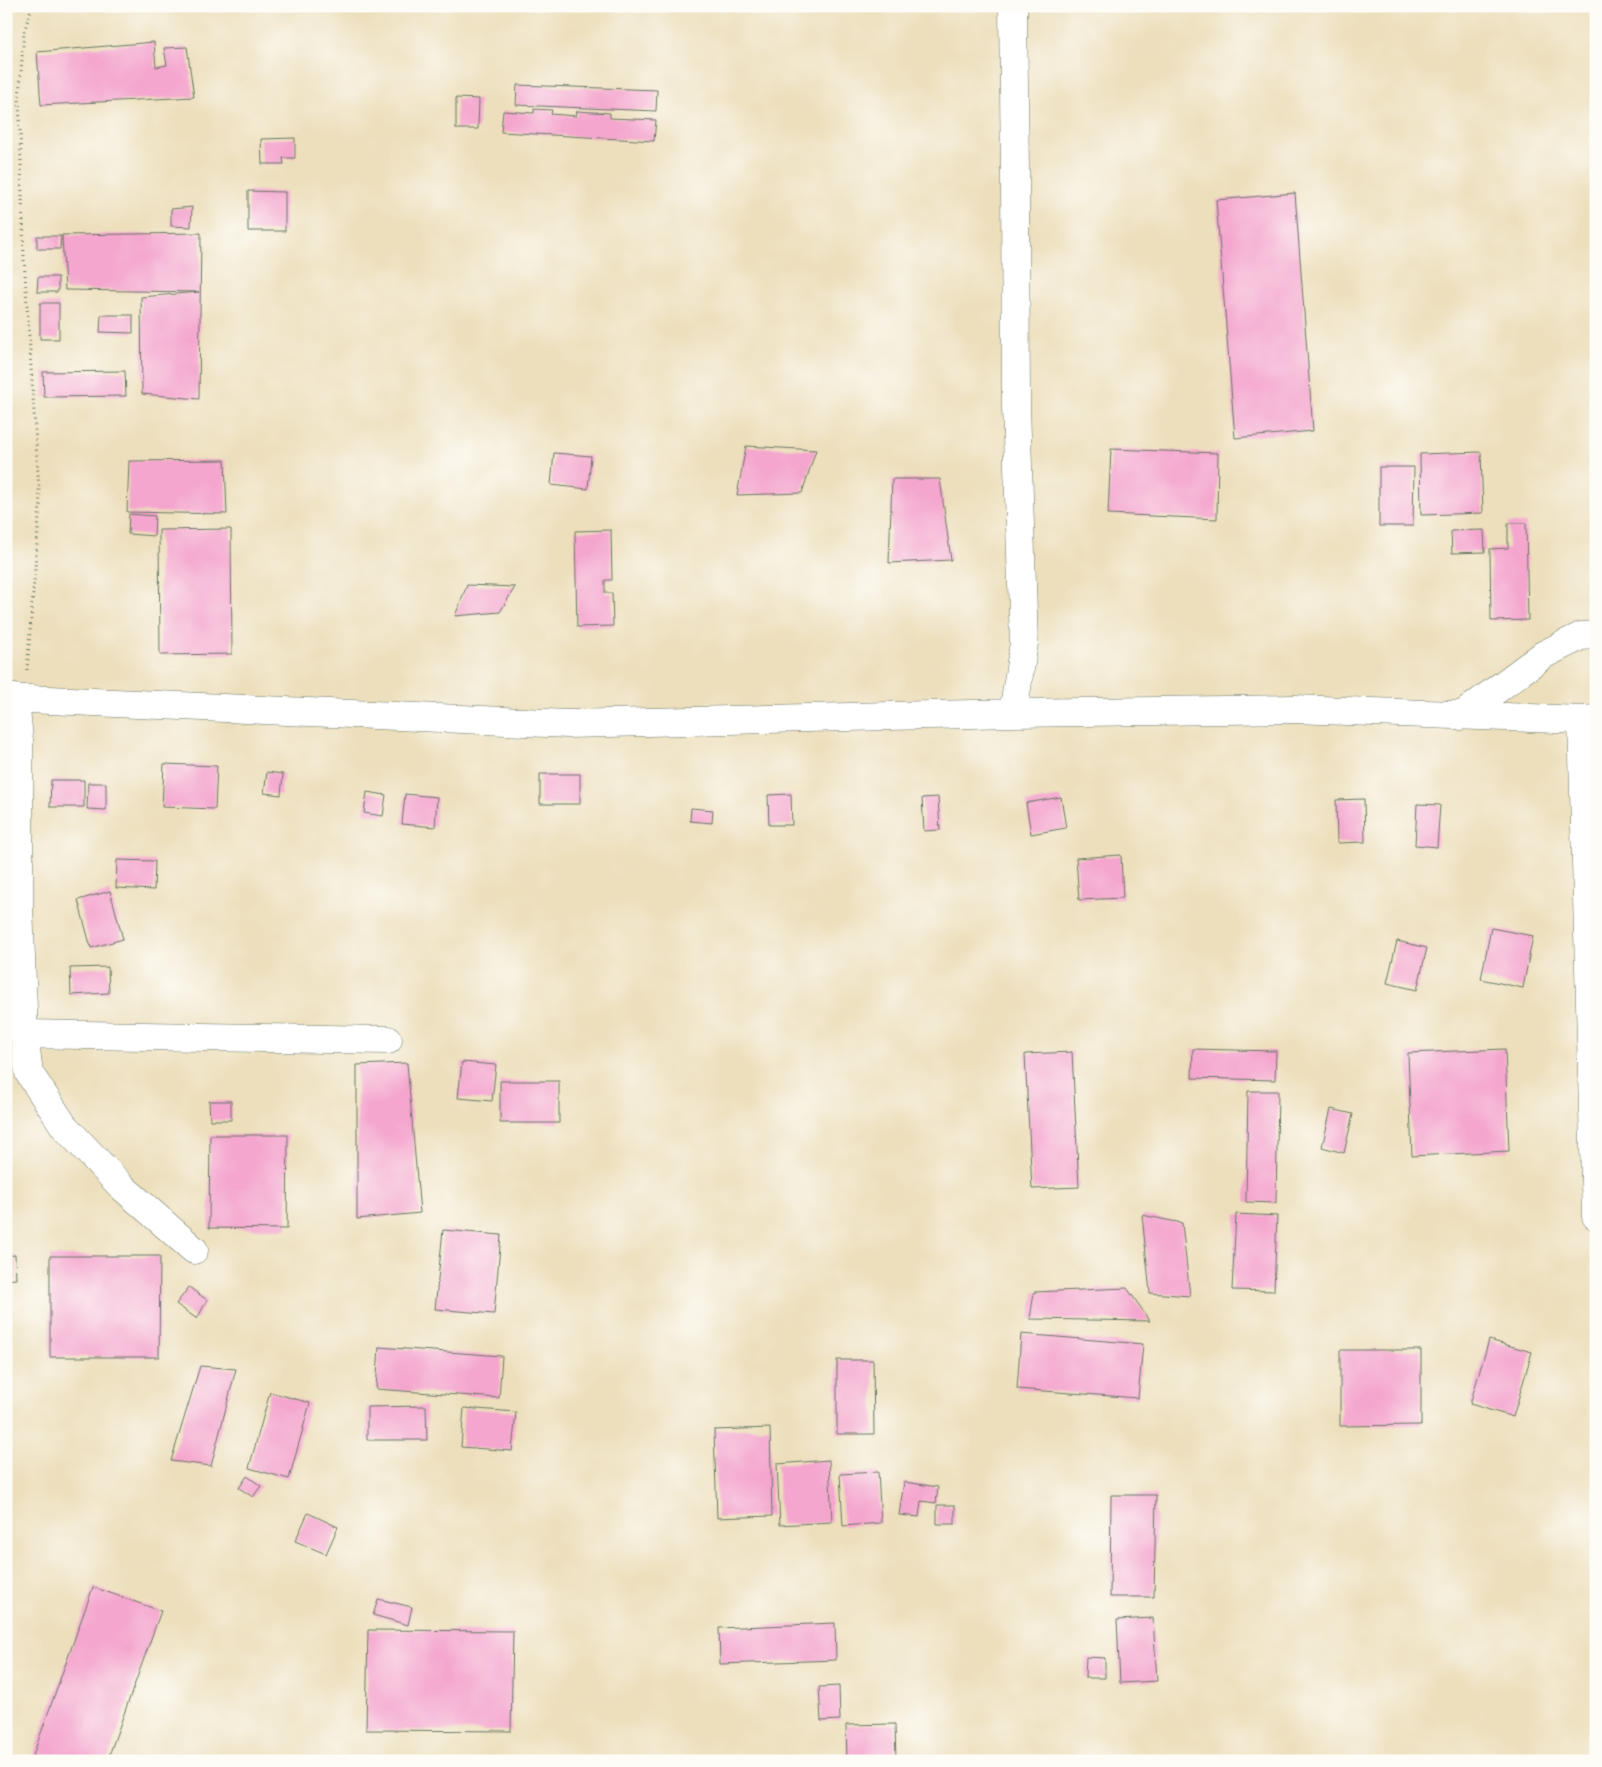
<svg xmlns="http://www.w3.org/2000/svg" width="1602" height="1767" viewBox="0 0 1602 1767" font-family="'Indie Flower',sans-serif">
<rect width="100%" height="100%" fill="#fdfcf7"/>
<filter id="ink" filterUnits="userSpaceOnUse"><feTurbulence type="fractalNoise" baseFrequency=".02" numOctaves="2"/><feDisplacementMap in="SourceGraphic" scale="10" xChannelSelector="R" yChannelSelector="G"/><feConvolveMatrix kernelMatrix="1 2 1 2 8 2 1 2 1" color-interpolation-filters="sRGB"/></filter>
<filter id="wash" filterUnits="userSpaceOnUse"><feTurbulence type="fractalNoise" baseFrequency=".0096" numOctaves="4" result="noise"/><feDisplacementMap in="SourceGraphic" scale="20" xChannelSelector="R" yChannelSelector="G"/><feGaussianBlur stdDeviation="1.12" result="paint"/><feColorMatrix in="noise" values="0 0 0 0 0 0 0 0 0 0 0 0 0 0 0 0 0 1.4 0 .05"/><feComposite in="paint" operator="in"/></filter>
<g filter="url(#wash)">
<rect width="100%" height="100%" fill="#eddfbc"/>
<g id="blocks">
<!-- building -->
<path fill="#f4a6ce" d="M154,42L156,67L167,65L164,48L187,47L194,97L41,105L37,52Z
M517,85L657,90L656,111L516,105Z
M456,98L479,99L478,129H456Z
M534,109L552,110L551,114L576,116L577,111L610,113V118L656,120L654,141L501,132L503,111L534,113Z
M295,138V158H283L284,164H262L261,139Z
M248,191L285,192V231H248Z
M1295,193L1313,431L1235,438L1216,200Z
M192,207L191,227L171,226V209Z
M201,233L199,399L142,394L141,297L199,292L65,290L62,235Z
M37,236H61L60,249H37Z
M38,277H58V292H37Z
M40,303H59V339H40Z
M101,315H133V333L100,332Z
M125,371L126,396L44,397L43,372Z
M746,446L816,450L802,493L737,495Z
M1111,449L1218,453L1217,519L1108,514Z
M1481,452L1483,513L1421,515L1420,454Z
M554,453L591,456L588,489L551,485Z
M225,460L227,514L127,512L129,461Z
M1379,467H1414L1413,526H1379Z
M892,479H940L951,560L889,563Z
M129,514L155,516L154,536L128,534Z
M1508,523H1526L1528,620L1491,621L1490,549L1508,548Z
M231,529L232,654L160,655L159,530Z
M611,530L612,580H605V593H612L613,626L577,627L575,531Z
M1484,530L1485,552L1452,553L1451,531Z
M467,585L515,587L500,612L455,616Z
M164,764L217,766L215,809L162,807Z
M267,772L283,774L281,795L264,793Z
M540,774H580V804H540Z
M51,780H84V807H50Z
M88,783H106V810L87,809Z
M367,792L386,795L383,816L364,813Z
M405,794L437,797L435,827L402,824Z
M791,794L792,825H769L768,795Z
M938,797L940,830L924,831L922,798Z
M1061,797L1066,828L1031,834L1026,803Z
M1364,799L1365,842L1337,843L1336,800Z
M1417,804L1440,805L1437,847L1415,845Z
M691,808L713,810L712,823L690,821Z
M1121,855L1123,898L1079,900L1076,858Z
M117,860L155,861L154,890L116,888Z
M110,891L123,939L91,948L78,900Z
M1491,928L1533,936L1523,988L1481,979Z
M1397,941L1427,948L1417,990L1387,983Z
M108,967L109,993L71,995L70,968Z
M1193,1049L1276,1051L1275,1080L1192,1078Z
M1505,1049L1509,1151L1412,1156L1408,1053Z
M1072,1052L1079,1187L1032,1189L1025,1054Z
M462,1062L496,1065L492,1101L458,1098Z
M407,1063L420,1213L357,1219V1065Z
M500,1081H559V1123H500Z
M1248,1091H1278L1276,1203L1246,1202Z
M209,1101H231V1120H210Z
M1331,1109L1353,1114L1344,1153L1322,1147Z
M210,1135H288L287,1229L209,1228Z
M1236,1214L1277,1216L1274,1291L1232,1290Z
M1142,1215L1182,1223L1190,1296L1150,1293Z
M443,1230L501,1235L494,1314L435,1309Z
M15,1255L16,1279L6,1280V1256Z
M50,1256H160L159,1357H50Z
M189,1287L207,1300L197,1319L176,1304Z
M1127,1288L1150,1321L1030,1319L1034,1292Z
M1021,1334L1143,1344L1138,1398L1017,1389Z
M1489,1340L1532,1352L1513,1417L1470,1404Z
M379,1347L502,1356L499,1398L376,1389Z
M1340,1350H1421V1425L1340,1426Z
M837,1360H873L874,1434H837Z
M200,1366L236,1369L211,1466L171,1461Z
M270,1392L310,1403L289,1479L249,1468Z
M426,1406L427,1440H367V1407Z
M464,1408L516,1412L512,1451L461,1447Z
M770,1428L772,1516L717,1518L714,1430Z
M829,1460L832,1522L780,1525L777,1464Z
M878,1472L881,1523L843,1526L840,1474Z
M247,1476L261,1486L253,1497L239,1488Z
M904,1482L938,1487L936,1503L921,1501L919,1517L899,1515Z
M1111,1495H1156L1154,1597H1110Z
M937,1505H955V1524H937Z
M308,1513L338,1527L326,1554L295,1541Z
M93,1587L161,1611L107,1761H31Z
M378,1599L412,1607L408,1625L373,1615Z
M1153,1618L1157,1681L1120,1683L1117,1620Z
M835,1623L836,1660L720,1664L719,1628Z
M368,1630L513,1631L511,1731L366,1730Z
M1086,1657L1105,1658V1678H1085Z
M839,1686L840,1720L821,1721L819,1687Z
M895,1724L896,1761H847L846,1725Z"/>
</g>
</g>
<g filter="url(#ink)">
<use href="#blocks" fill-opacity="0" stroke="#677664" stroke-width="1"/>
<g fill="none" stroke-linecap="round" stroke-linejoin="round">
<!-- minor casing -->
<g stroke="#677664" stroke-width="29">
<path id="minor" d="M1013,6L1015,173L1016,407L1024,643L1013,713
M6,698L568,724L1013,713L1294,709L1582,720L1596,719
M15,698L19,740V906L24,1034L29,1073L64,1126L120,1185L194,1250
M1461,716L1543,655L1581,636L1596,635
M1582,720L1596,1216
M24,1034L388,1040"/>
</g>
<!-- path -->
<path stroke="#677664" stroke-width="3" stroke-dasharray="1 4" stroke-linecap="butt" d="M27,670L40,505L24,258L19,98L24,32L32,6"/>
<!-- minor -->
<use href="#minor" stroke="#fff" stroke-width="28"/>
</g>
</g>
<!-- margin -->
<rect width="1602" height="1767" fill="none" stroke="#fdfcf7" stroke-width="25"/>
</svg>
